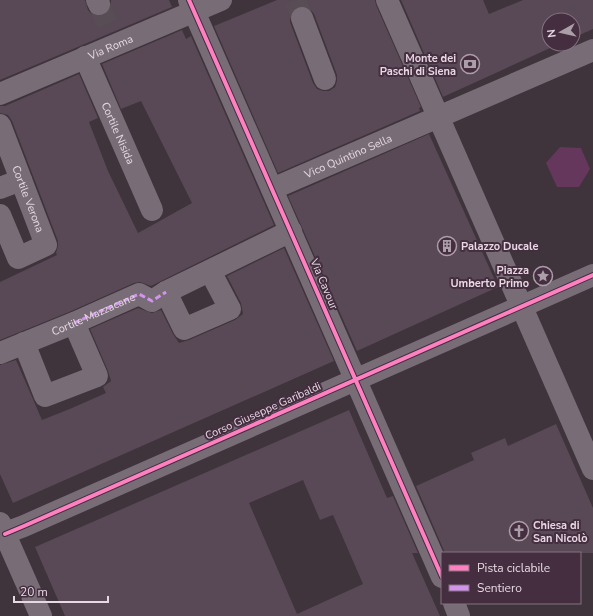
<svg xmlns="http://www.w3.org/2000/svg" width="593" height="616" viewBox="0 0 593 616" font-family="'Nunito Sans',sans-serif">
<rect width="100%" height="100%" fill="#3f333c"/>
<!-- green -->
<path fill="#65375d" d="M560,147L581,148L590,169L579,187H557L546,163Z"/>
<!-- building -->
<path fill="#594856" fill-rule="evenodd" d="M0,0H85L88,10L92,15L99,16L104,15L109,11L111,5V0H169L172,7L0,80Z
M277,0H375L376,5L421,107L419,108L420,111L278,173L214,26ZM297,6H304L310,9L314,14L337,75V81L335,87L329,91H323L317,89L313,83L290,22V16L293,10Z
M401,0H483L489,14L523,0H593V29L573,38V20H549V44H559L443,97Z
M182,30L186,39L191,36L274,225L161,281L151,286L140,282L134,283L69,312L0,340V282L57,255L56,253L58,246V241L12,121L8,115L0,113V106H5L79,74L98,118L89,122L108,171L138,233L192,203L141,101L121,109L102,64Z
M429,134L498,287L357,351L288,196Z
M284,248L334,361L13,503L0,474V365L16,360L42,420L72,408L106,393L103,387L111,381L108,371L90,329L138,308L152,313L161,310L173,334L179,343L189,340L235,320L243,314L241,303L227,276Z
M349,410L387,498L393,496L418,553H412L440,616H65L35,547ZM303,480L320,520L333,515L363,584L297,614L249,503Z
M556,424L593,508V553H445L416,486L474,460L471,453L505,438L508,446Z"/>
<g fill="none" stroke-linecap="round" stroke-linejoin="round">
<!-- street-tunnel -->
<path stroke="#584c55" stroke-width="22" stroke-dasharray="22 11" stroke-linecap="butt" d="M296,0L302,18
M99,4L109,28"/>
<!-- street -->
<g stroke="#786d76" stroke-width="22">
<path d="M97,0L99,4"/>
<path d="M189,0L442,577"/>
<path d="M387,0L593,469"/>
<path d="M302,18L325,79"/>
<path id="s1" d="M85,57L152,210"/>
<path id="s2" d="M0,94L221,0"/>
<path id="s3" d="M0,125L46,245L18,258L0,215"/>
<path d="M0,188L21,180"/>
<path id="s4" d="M272,189L593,50"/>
<path d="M166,292L184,329L230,309L210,271"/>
<path d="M24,343L45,396L97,376L74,323"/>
<path id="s5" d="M0,353L74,323L139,294L152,301L166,292L291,231"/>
<path d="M0,523L41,616"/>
<path d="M0,535L24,526L593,275"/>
<path d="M454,603L459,616"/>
</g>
<!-- quiet -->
<path stroke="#d193ec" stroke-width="3" stroke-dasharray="6 3" stroke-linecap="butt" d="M74,323L139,294L152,301L166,292"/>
<!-- cycleway casing -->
<g stroke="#442e40" stroke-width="6">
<path id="cycleway" d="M189,0L442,577
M5,534L24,526L593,275"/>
</g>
<!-- cycleway -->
<use href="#cycleway" stroke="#ff80c0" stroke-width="4"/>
</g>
<!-- icons -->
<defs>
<g id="bank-ring" transform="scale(1)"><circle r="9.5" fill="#442e40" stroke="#ac9ea9" stroke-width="1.5"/><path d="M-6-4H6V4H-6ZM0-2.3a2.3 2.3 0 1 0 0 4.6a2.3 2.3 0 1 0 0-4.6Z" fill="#ac9ea9"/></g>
<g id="building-ring" transform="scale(1)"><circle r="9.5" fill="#442e40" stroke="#ac9ea9" stroke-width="1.5"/><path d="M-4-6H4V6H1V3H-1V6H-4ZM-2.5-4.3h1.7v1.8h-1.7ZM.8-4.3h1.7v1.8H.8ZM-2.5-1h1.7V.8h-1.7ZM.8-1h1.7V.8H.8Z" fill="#ac9ea9"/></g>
<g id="sight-ring" transform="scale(1)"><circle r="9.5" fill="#442e40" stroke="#ac9ea9" stroke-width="1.5"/><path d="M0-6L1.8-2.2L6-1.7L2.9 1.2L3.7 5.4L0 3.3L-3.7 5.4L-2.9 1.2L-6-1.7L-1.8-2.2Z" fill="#ac9ea9"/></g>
<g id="church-ring" transform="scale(1)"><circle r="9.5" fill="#442e40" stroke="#ac9ea9" stroke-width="1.5"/><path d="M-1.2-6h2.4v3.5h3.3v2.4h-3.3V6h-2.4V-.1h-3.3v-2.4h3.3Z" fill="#ac9ea9"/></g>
</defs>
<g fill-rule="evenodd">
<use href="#bank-ring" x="470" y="64"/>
<use href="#building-ring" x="447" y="246"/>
<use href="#sight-ring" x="543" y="276"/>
<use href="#church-ring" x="519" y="531"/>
</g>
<g text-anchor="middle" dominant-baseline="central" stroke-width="4" stroke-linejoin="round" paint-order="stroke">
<!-- street labels -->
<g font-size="11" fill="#e7d8e3" stroke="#442e40">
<text stroke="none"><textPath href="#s2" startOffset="120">Via Roma</textPath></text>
<text stroke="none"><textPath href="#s1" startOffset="83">Cortile Nisida</textPath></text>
<text stroke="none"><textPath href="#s4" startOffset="83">Vico Quintino Sella</textPath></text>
<text stroke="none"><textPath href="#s3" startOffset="79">Cortile Verona</textPath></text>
<text transform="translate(324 284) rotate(67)">Via Cavour</text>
<text stroke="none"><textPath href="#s5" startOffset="101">Cortile Mazzacane</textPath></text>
<text transform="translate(263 411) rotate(-24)">Corso Giuseppe Garibaldi</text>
</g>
<!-- poi labels -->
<g font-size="11" font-weight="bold" fill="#e7d8e3" stroke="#442e40" text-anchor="end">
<text x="456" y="58">Monte dei<tspan x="456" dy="13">Paschi di Siena</tspan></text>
<text x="461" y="246" text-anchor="start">Palazzo Ducale</text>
<text x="529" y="270">Piazza<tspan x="529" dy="13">Umberto Primo</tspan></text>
<text x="533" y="525" text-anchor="start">Chiesa di<tspan x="533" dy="13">San Nicolò</tspan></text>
</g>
</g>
<!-- legend -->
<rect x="441" y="552" width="140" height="52" fill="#442e40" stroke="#857281"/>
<rect x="449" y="565" width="20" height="6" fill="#ff80c0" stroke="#857281"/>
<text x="477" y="572" font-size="12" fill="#e7d8e3">Pista ciclabile</text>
<rect x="449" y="585" width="20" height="6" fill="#d193ec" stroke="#857281"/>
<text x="477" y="592" font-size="12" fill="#e7d8e3">Sentiero</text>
<!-- north arrow -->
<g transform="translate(561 32) rotate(262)"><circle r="19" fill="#442e40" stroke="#857281"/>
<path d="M0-3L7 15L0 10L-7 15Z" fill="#ac9ea9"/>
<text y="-6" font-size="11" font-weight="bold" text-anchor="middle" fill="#e7d8e3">N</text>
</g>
<!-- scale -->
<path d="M14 596v6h94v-6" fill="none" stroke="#e7d8e3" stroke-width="2"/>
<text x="20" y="596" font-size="12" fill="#e7d8e3" stroke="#442e40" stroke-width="3" paint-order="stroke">20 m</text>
</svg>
